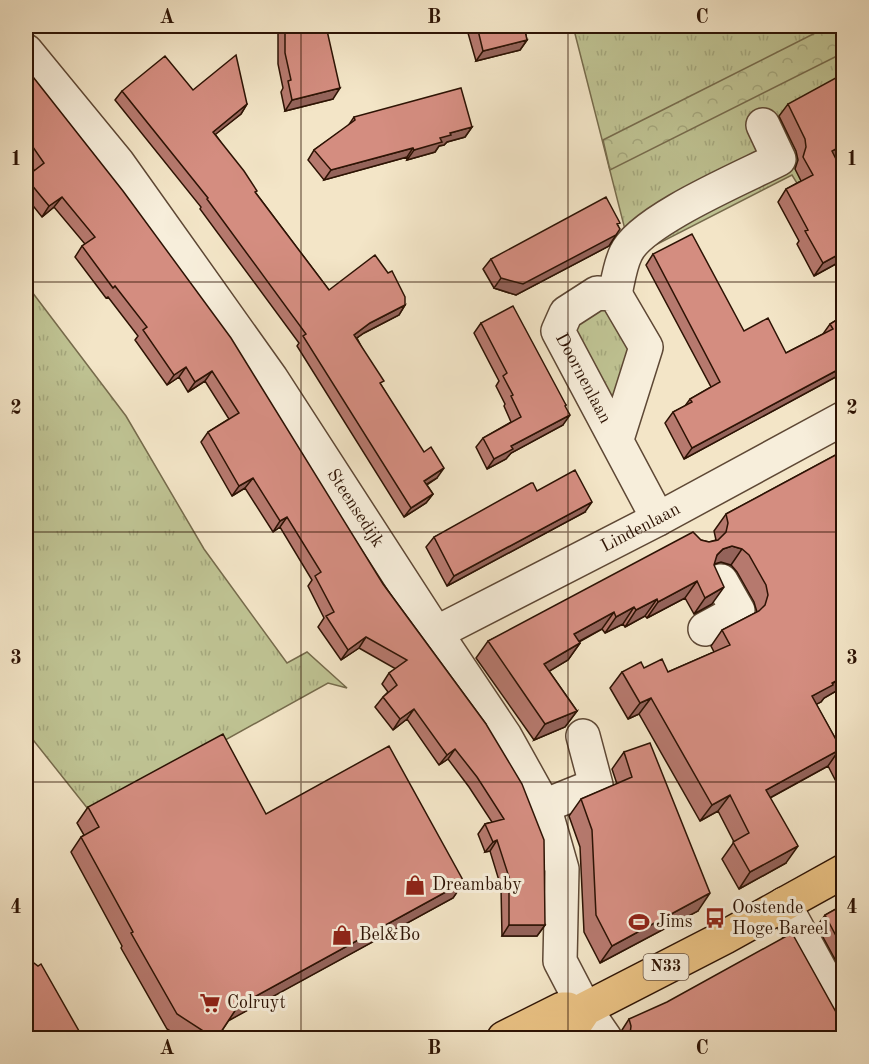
<svg xmlns="http://www.w3.org/2000/svg" width="869" height="1064" viewBox="0 0 869 1064" font-family="'Old Standard TT',serif">
<defs>
<pattern id="grass-tufts" width="24" height="20" patternUnits="userSpaceOnUse" patternTransform="scale(1.5)"><rect width="24" height="20" fill="#bfc393"/><path d="M3 7l-1-3M5 7V3M7 7l1-3M15 17l-1-3M17 17v-4M19 17l1-3" fill="none" stroke="#a4a77d"/></pattern>
<pattern id="forest-crowns" width="20" height="18" patternUnits="userSpaceOnUse" patternTransform="scale(1.5)"><rect width="20" height="18" fill="#bfc393"/><path d="M2 6a3 3 0 1 1 6 0M12 15a3 3 0 1 1 6 0" fill="none" stroke="#a4a77d"/></pattern>
</defs>
<rect width="100%" height="100%" fill="#f3e5c7"/>
<filter id="stains"><feTurbulence type="fractalNoise" baseFrequency=".00333" numOctaves="4"/><feColorMatrix values="0 0 0 0 .2 0 0 0 0 .09 0 0 0 0 .02 0 0 0 .5 -.17"/></filter>
<radialGradient id="worn" r=".72"><stop offset=".6" stop-color="#630" stop-opacity="0"/><stop offset="1" stop-color="#630" stop-opacity=".3"/></radialGradient>
<!-- grass -->
<path fill="url(#grass-tufts)" stroke="#766b4c" stroke-width="1.5" d="M573,26H843V190L803,193L792,175L632,257Z
M26,284L126,416L204,549L287,663L307,652L347,688L328,683L92,814L26,731Z
M606,309L631,348L613,404L575,329C581,317 592,311 606,309Z"/>
<!-- forest -->
<path fill="url(#forest-crowns)" stroke="#766b4c" stroke-width="1.5" d="M829,26H843V53L610,170L603,140Z"/>
<g fill="none" stroke-linecap="round" stroke-linejoin="round">
<!-- minor casing -->
<g stroke="#5e4835" stroke-width="36">
<g id="minor">
<path id="s1" d="M26,51L118,163L271,378L436,633L505,736L544,806L562,869L560,961L585,1009L605,1038"/>
<path d="M615,294C618,281 620,265 626,253C641,220 744,177 779,159L763,125"/>
<path id="s2" d="M617,439L646,347L615,294L597,293L566,313L558,331L658,519"/>
<path d="M705,629L738,611L721,581"/>
<path id="s3" d="M436,633L658,519L844,418"/>
<path d="M544,806L596,785L583,736"/>
<path d="M784,904L844,1014"/>
</g>
</g>
<!-- major casing -->
<g stroke="#2d1304" stroke-width="36">
<path id="major" d="M504,1038L562,1009H568
M548,1038L575,1024L585,1009L725,937L844,871"/>
</g>
<!-- minor -->
<use href="#minor" stroke="#f7eedb" stroke-width="33"/>
<!-- major -->
<use href="#major" stroke="#eac284" stroke-width="33"/>
</g>
<!-- wall -->
<path fill="#b6796e" stroke="#2d1304" stroke-width="1.5" d="M278,26H326L333,99L285,111L281,92L283,88L278,64Z
M466,26H524L527,40L520,50L476,61Z
M26,68L383,584L486,724L545,925L537,936H502L501,887L490,851L485,852L478,834L485,824L492,822L469,787L448,759L439,765L407,719L393,730L375,707L383,697L388,692L382,684L389,673L396,669L359,648L341,660L318,627L324,618L308,586L312,580L280,527L273,532L245,488L232,496L201,442L208,432L229,419L205,381L188,392L179,377L167,385L135,340L138,336L108,297L106,298L75,257L82,246L85,244L54,207L42,217L26,197V177L34,170L26,157Z
M193,90L247,104L241,114L215,134L255,192L329,290L405,305L399,315L364,333L357,338L381,385L437,478L427,485L433,494L426,503L404,517L297,346L299,343L200,209L201,207L115,100L122,91Z
M788,104L843,153L835,157L843,260L814,276L797,244L799,241L778,202L786,189L801,181L795,169L798,160L796,151L779,116Z
M354,117L472,127L465,137L447,142L444,145L439,146L435,152L407,160V157L324,180L308,160L314,150L348,126Z
M618,226L609,246L516,295L494,288L483,269L491,259Z
M653,254L744,331L786,353L823,334L830,324L843,316V373L684,459L665,423L673,412L685,406L690,399L711,387L646,265Z
M481,323L566,405L565,407L563,425L511,453L506,459L487,469L476,447L483,438L511,422L504,406L505,404L496,386L499,381L474,333Z
M843,451V687L824,698L821,702L816,704L839,745L843,743V795L828,766L770,798L786,863L739,889L722,859L734,842L718,811L700,821L639,714L628,719L610,688L622,672L644,668L668,672L714,652L711,646L722,630L757,612L754,602L737,572L731,565L721,562L714,564L712,604L694,614L685,598L647,618L645,616L625,627L623,624L605,633L602,629L579,642L580,643L568,660L549,671L577,711L565,727L534,740L476,658L488,641L701,540L709,542L716,540L714,531L726,514Z
M537,491L585,512L447,586L426,547L434,537Z
M624,752L698,911L600,963L584,932L580,847L569,816L581,799L617,784L612,769Z
M88,807L266,814L464,882L453,898L229,1020L217,1038H181L167,1029L121,948L122,946L71,852L81,837L84,835L77,823Z
M843,905V974L817,926L825,915Z
M836,1012L843,1038H623L622,1030L629,1019Z"/>
<!-- shaded-wall -->
<path fill="#94635a" stroke="#2d1304" stroke-width="1.5" d="M527,40L520,50L476,61L483,51Z
M340,88L333,99L285,111L292,100Z
M247,104L241,114L206,142L213,132Z
M472,127L465,137L447,142L444,145L439,146L435,152L407,160L414,150L450,133Z
M843,145V153L823,164L832,151Z
M413,148L407,157L324,180L331,170Z
M62,197L54,207L42,217L49,206Z
M616,235L609,246L516,295L494,288L501,278Z
M843,252V260L814,276L823,263Z
M405,305L399,315L364,333L348,344L354,335L370,323Z
M186,367L179,377L167,385L174,375Z
M843,367V373L684,459L692,448Z
M212,371L205,381L188,392L195,382Z
M570,415L563,425L511,453L506,459L487,469L494,459L511,446Z
M444,468L437,478L417,490L424,481Z
M253,478L245,488L232,496L239,486Z
M433,494L426,503L404,517L411,508Z
M592,502L585,512L447,586L454,576Z
M287,517L280,527L273,532L280,521Z
M732,546L742,549L731,565L721,562L711,565L717,555L723,549Z
M697,581L685,598L647,618L658,602Z
M724,587L712,604L694,614L705,598Z
M657,599L645,616L625,627L636,610Z
M634,607L623,624L605,633L616,617Z
M614,612L602,629L563,650L574,634Z
M366,637L359,648L341,660L348,650Z
M580,643L568,660L533,681L544,664Z
M843,677V687L824,698L821,702L800,713L812,696Z
M651,698L639,714L628,719L640,703Z
M414,709L407,719L393,730L400,719Z
M577,711L565,727L534,740L545,724Z
M455,749L448,759L439,765L447,755Z
M839,750L828,766L755,806L766,790Z
M730,795L718,811L700,821L712,805Z
M497,840L490,851L485,852L493,842Z
M798,846L786,863L739,889L750,872Z
M464,882L453,898L228,1021L238,1006Z
M710,893L698,911L600,963L612,946Z
M509,925H545L537,936H502Z"/>
<!-- building -->
<path fill="#d48d80" stroke="#2d1304" stroke-width="1.5" d="M285,26H326L340,88L292,100L288,81L291,80L285,53Z
M477,26H524L527,40L483,51Z
M236,55L247,104L213,132L244,171L257,191L255,192L329,290L375,255L388,273L392,271L405,297V305L370,323L354,335L384,381L380,383L424,452L431,447L444,468L424,481L433,494L411,508L303,336L306,334L207,199L208,198L122,91L165,56L193,90Z
M26,68L123,191L231,338L383,584L486,724L522,784L544,840L545,925H509V877L497,840L493,842L485,824L504,819L477,777L455,749L447,755L414,709L400,719L383,697L397,685L389,673L407,660L366,637L348,650L326,616L334,612L315,576L321,572L287,517L280,521L253,478L239,486L208,432L239,413L212,371L195,382L186,367L174,375L143,330L147,327L115,286L113,288L82,246L95,237L62,197L49,206L26,178V177L44,163L26,137Z
M843,74V145L832,151L843,173V252L823,263L805,231L808,230L786,189L813,175L803,157L806,147L805,139L788,104Z
M461,88L472,127L450,133L451,135L440,138L442,142L414,150L413,148L331,170L314,150L355,120L354,117Z
M606,197L620,223L617,224L620,229L616,235L523,284L501,278L491,259Z
M692,234L744,331L768,318L786,353L833,329L830,324L843,316V367L692,448L673,412L692,402L690,399L720,382L653,254Z
M513,306L566,405L565,406L570,415L511,446L513,449L494,459L483,438L521,417L511,396L513,395L503,376L507,373L481,323Z
M843,451V677L832,683L833,685L812,696L839,745L843,743V757L839,750L766,790L798,846L750,872L733,842L749,833L730,795L712,805L651,698L640,703L622,672L641,662L644,668L662,659L668,672L730,645L722,630L759,611L765,605L768,595L766,585L749,555L742,549L732,546L723,549L717,555L714,565L724,587L705,598L697,581L658,602L657,599L636,610L634,607L616,617L614,612L574,634L580,643L544,664L577,711L545,724L488,641L693,532L701,540L709,542L718,540L726,532L728,523L726,514Z
M575,470L592,502L454,576L434,537L531,483H533L537,491Z
M223,734L266,814L389,746L464,882L238,1006L217,1038H214L177,1014L131,933L133,932L81,837L99,827L88,807Z
M650,743L710,893L612,946L596,915L592,830L581,799L632,777L624,752Z
M843,905V949L825,915Z
M792,933L836,1012L843,1019V1038H626L630,1034L631,1026L629,1019L667,1002Z
M26,957L38,966L41,964L83,1038H26Z"/>
<!-- grid -->
<path fill="none" stroke="#2d1304" stroke-width="1.5" stroke-opacity="0.55" d="M301,26V1038M568,26V1038M26,282H844M26,532H844M26,782H844"/>
<!-- icons -->
<defs>
<g id="shop-bare" transform="scale(1.62)"><path d="M-5-2.5h2.3a2.7 3.5 0 0 1 5.4 0H5L5.5 6h-11ZM-1.5-2.5h3a1.5 2.3 0 0 0-3 0Z" fill="#8f2418" stroke="#f7eedb" stroke-width="2.5" paint-order="stroke"/></g>
<g id="bus-bare" transform="scale(1.62)"><path d="M-5-6H5V4H4V6H2V4H-2V6H-4V4H-5ZM-3.5-4V0h7V-4ZM-3.5 1.2v1.5H-2V1.2ZM2 1.2v1.5H3.5V1.2Z" fill="#8f2418" stroke="#f7eedb" stroke-width="2.5" paint-order="stroke"/></g>
<g id="stadium-bare" transform="scale(1.62)"><path d="M0-5a6.5 5 0 1 0 0 10a6.5 5 0 1 0 0-10ZM-3.5-1.8h7v3.6h-7Z" fill="#8f2418" stroke="#f7eedb" stroke-width="2.5" paint-order="stroke"/></g>
<g id="supermarket-bare" transform="scale(1.62)"><path d="M-6-5.5h2.5l.6 2H6L4.5 2H-2.5L-4.4-4H-6ZM-1.5 3.2a1.3 1.3 0 1 0 .1 0ZM3 3.2a1.3 1.3 0 1 0 .1 0Z" fill="#8f2418" stroke="#f7eedb" stroke-width="2.5" paint-order="stroke"/></g>
</defs>
<g fill-rule="evenodd">
<use href="#shop-bare" x="415" y="885"/>
<use href="#bus-bare" x="715" y="918"/>
<use href="#stadium-bare" x="639" y="922"/>
<use href="#shop-bare" x="342" y="935"/>
<use href="#supermarket-bare" x="210" y="1003"/>
</g>
<g text-anchor="middle" dominant-baseline="central" stroke-width="6" stroke-linejoin="round" paint-order="stroke">
<!-- shield labels -->
<rect fill="#f7eedb" stroke="#6a5544" stroke-width="1.5" x="643.5" y="954" width="45" height="26" rx="4.5"/>
<g font-size="16" font-weight="bold" fill="#2d1304">
<text x="666" y="967">N33</text>
</g>
<!-- street labels -->
<g font-size="18" fill="#2d1304" stroke="#f7eedb">
<text stroke="none"><textPath href="#s2" startOffset="286">Doornenlaan</textPath></text>
<text stroke="none"><textPath href="#s1" startOffset="564">Steensedijk</textPath></text>
<text stroke="none"><textPath href="#s3" startOffset="230">Lindenlaan</textPath></text>
</g>
<!-- poi labels -->
<g font-size="18" fill="#2d1304" stroke="#f7eedb" text-anchor="start">
<text x="432" y="885">Dreambaby</text>
<text x="732" y="908">Oostende<tspan x="732" dy="21">Hoge Bareel</tspan></text>
<text x="656" y="922">Jims</text>
<text x="359" y="935">Bel&amp;Bo</text>
<text x="227" y="1003">Colruyt</text>
</g>
</g>
<!-- margin -->
<rect width="869" height="1064" fill="none" stroke="#f3e5c7" stroke-width="66"/>
<rect x="33" y="33" width="803" height="998" fill="none" stroke="#2d1304" stroke-width="2"/>
<g font-size="20" text-anchor="middle" font-weight="bold" fill="#2d1304">
<text x="167" y="23">A</text>
<text x="434" y="23">B</text>
<text x="702" y="23">C</text>
<text x="16" y="165">1</text>
<text x="852" y="165">1</text>
<text x="16" y="414">2</text>
<text x="852" y="414">2</text>
<text x="16" y="664">3</text>
<text x="852" y="664">3</text>
<text x="16" y="913">4</text>
<text x="852" y="913">4</text>
<text x="167" y="1054">A</text>
<text x="434" y="1054">B</text>
<text x="702" y="1054">C</text>
</g>
<rect width="100%" height="100%" filter="url(#stains)"/>
<rect width="100%" height="100%" fill="url(#worn)"/>
</svg>
